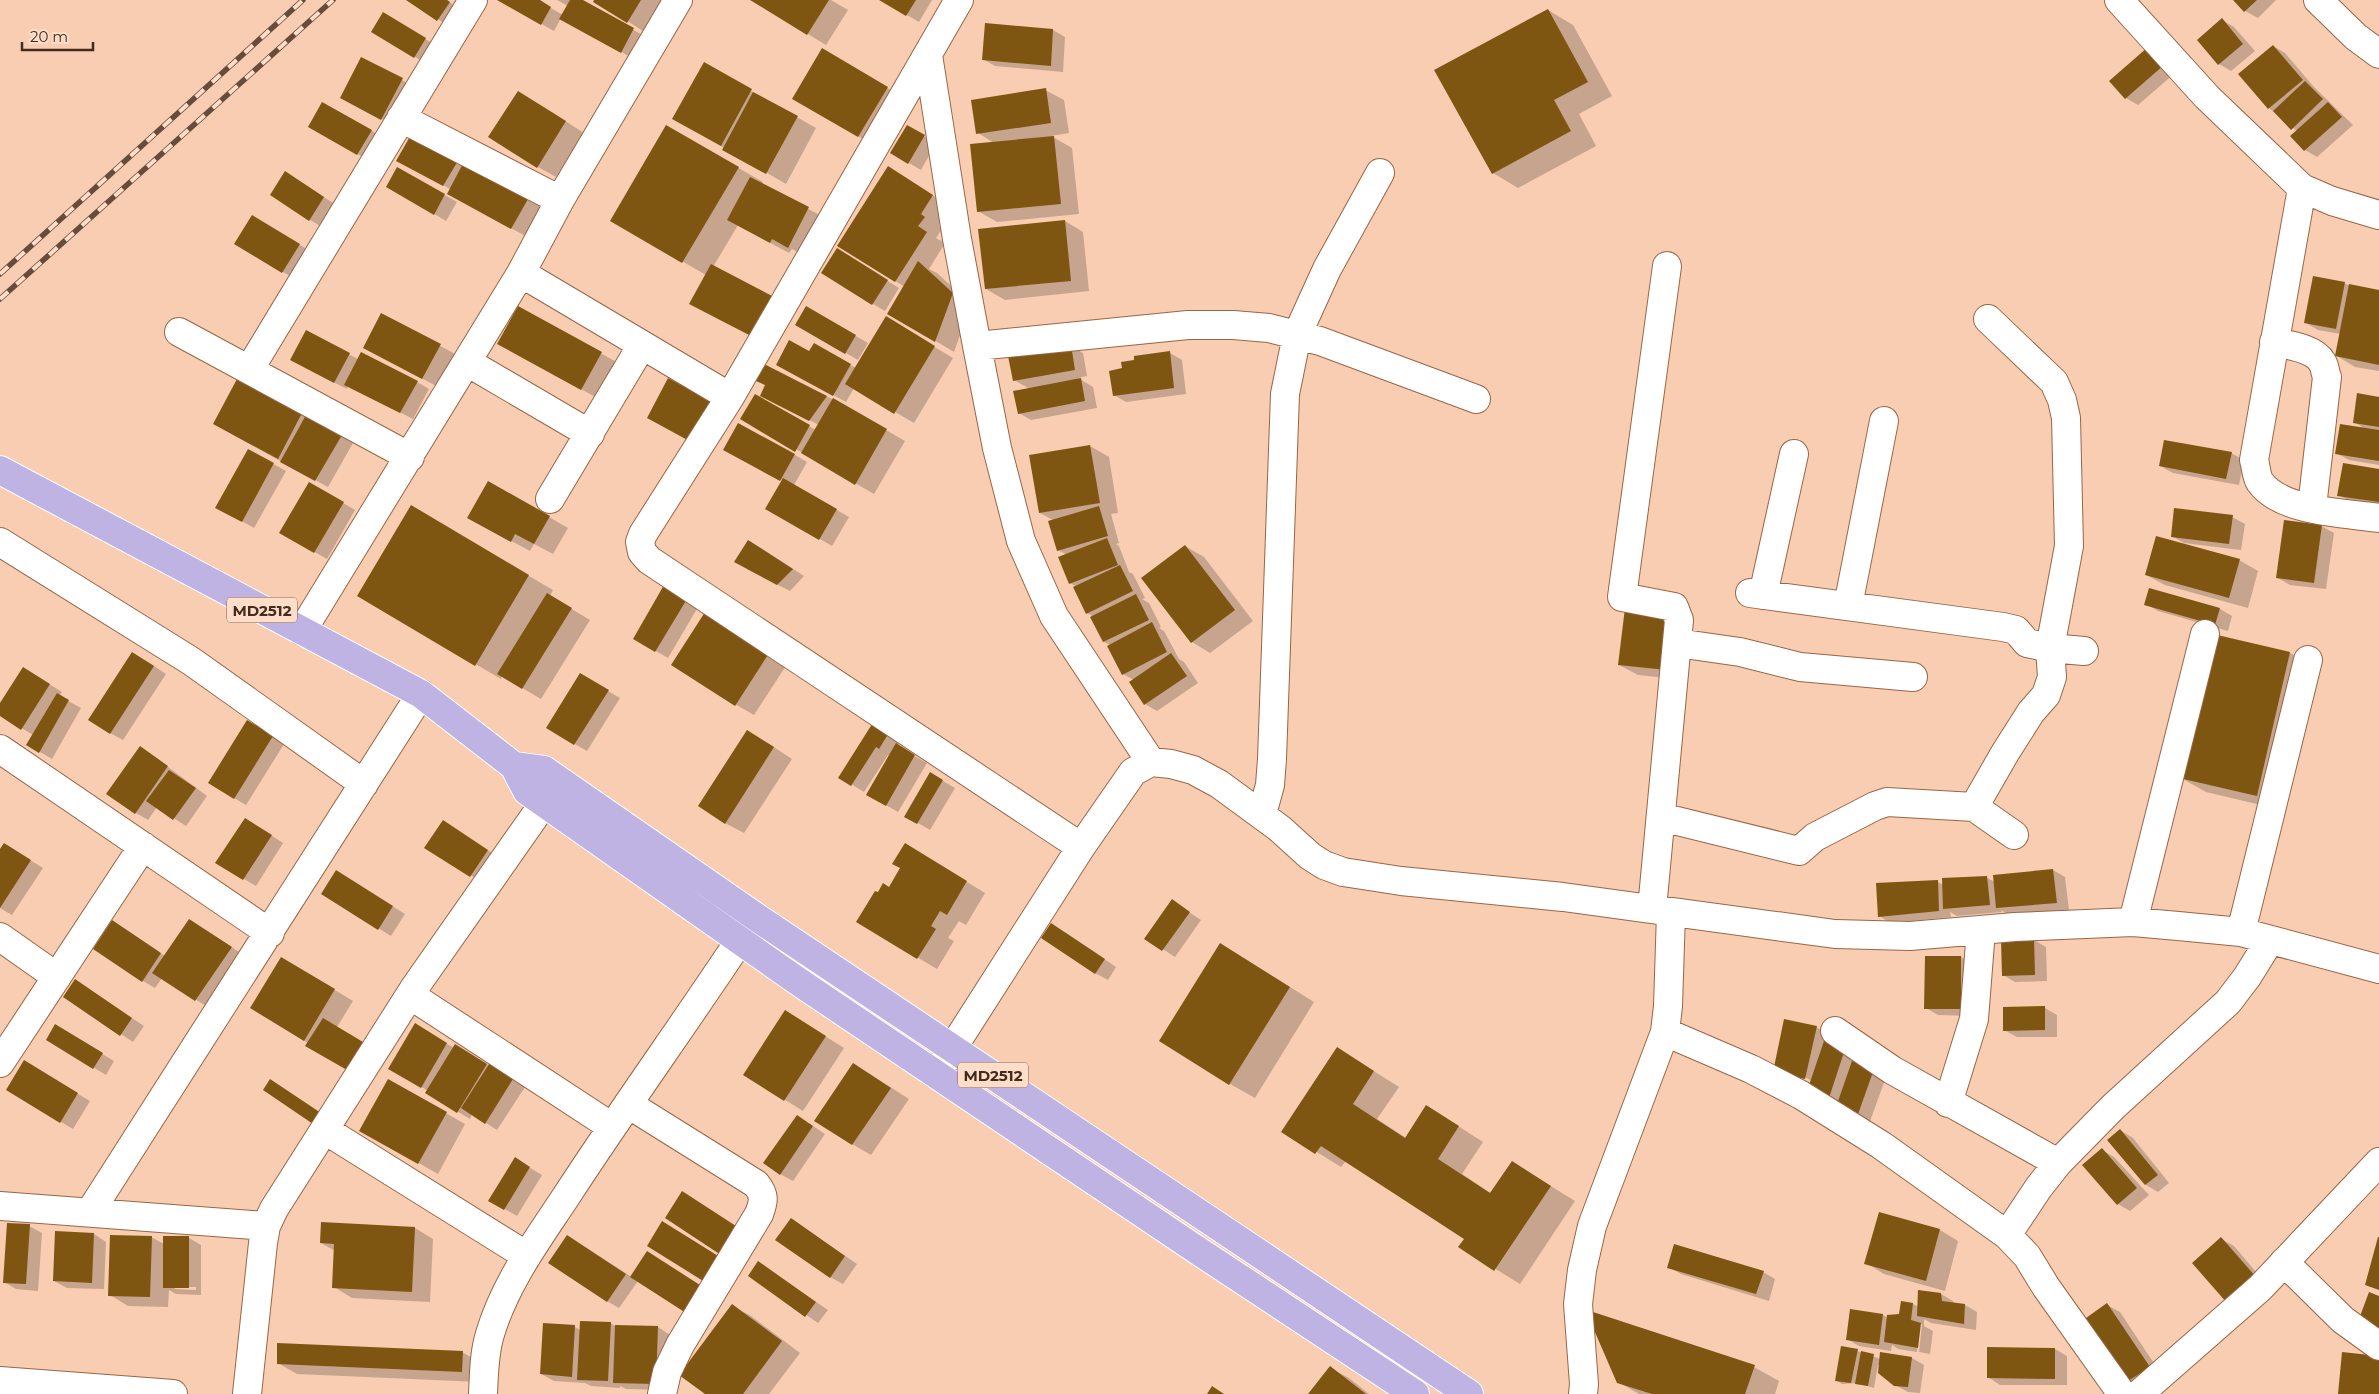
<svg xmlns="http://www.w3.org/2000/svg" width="2379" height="1394" viewBox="0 0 2379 1394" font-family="Montserrat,sans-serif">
<rect width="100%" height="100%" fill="#f9cdb1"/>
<!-- shadow -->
<path fill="#0003" fill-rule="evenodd" d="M408,0H446L462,10L450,27Z
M499,0H537L563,15L568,6L557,0H581L646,37L634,59L561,18L554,31Z
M595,0H666L646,33Z
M752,0H831L848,10L826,45Z
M881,0H932L919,22Z
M2235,0H2276L2258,18L2245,11Z
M1548,10L1573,25L1612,96L1579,114L1596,146L1518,188L1493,173Z
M384,14L437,46L427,64L415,57Z
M2222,20L2234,27L2255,51L2231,71L2219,64Z
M986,25L1053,30L1065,37L1063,72L995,66L983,59Z
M2273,46L2285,53L2314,87L2353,125L2317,157L2305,150L2297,131L2269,108L2240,74Z
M2148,48L2175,73L2138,105L2126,98L2110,81Z
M823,50L906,99L877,147L794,99Z
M704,64L816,128L786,184L692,129Z
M402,80L414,87L394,125L354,105Z
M1045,90L1064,100L1069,133L1051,136L1072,148L1079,214L997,222L978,211L994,143L978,133Z
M323,103L384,138L370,161L309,127Z
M537,103L584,133L556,177L538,167Z
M667,127L763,182L762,184L827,219L807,257L792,249L789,253L738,225L713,267L772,297L770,346L706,275L611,220Z
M908,127L936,143L921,170L892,153Z
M468,158L550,204L531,239L467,204L450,189L398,160Z
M398,168L457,202L446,221L388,186Z
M907,179L951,207L939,226L943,228L936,238L945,243L929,269L937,273L971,304L954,352L889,313L905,287L839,246Z
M298,180L336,205L322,227L310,220Z
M252,217L312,252L295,279L236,244Z
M1065,221L1083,232L1089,291L1005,300L986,289Z
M849,257L899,288L885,311L873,304Z
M2344,283L2350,286L2379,291V371L2355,367L2337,356L2341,334L2318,330L2306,323Z
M519,308L620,364L601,400L518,355Z
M807,308L868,343L858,360L797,325Z
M382,315L459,356L442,389L383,358Z
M886,318L953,358L914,423L854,388L846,402L777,364L810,353L814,345L856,368Z
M306,332L358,359L417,382L429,389L413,419L348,386L347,389L304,367Z
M1070,346L1083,353L1087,376L1078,378L1093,387L1097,408L1031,420L1019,413L1030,389L1014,380Z
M1170,353L1182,360L1186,394L1126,402L1114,395Z
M765,366L834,400L905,441L874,494L742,418L755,396L816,430L819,425L774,402L767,385Z
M238,381L353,443L328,487L233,435Z
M2379,398V465L2349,460L2336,453L2365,429L2354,422Z
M1090,446L1109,457L1118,513L1111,514L1119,543L1116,544L1119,546L1129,572L1133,574L1145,598L1142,599L1149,603L1161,627L1159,628L1164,631L1179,659L1184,662L1198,683L1157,711L1145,704L1134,680L1123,674L1110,645L1104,642L1092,618L1094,617L1087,613L1077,587L1070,583L1067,555L1058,550L1053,520L1040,513Z
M248,450L286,471L254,528L217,507Z
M2231,453L2244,460L2239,485L2173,473L2160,466Z
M795,455L807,462L794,485L849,517L832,546L767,508L783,481L737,456Z
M2379,470V507L2351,502L2339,495Z
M309,483L355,510L327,559L281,533Z
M411,507L553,590L550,596L590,620L541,699L502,676L501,679L359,596Z
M549,517L568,528L553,554L534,544L530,551L487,528Z
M2232,517L2245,524L2241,550L2184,543L2172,536Z
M2321,526L2334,533L2326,589L2290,585L2278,578Z
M749,541L761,548L804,576L790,591L747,569Z
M1185,546L1204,557L1253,621L1210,653L1192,642Z
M2239,560L2258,571L2248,608L2165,585L2146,575Z
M665,587L698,607L668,658L635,639Z
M2150,589L2220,609L2232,616L2228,631L2158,611L2146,604Z
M707,610L789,661L754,715L735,704Z
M1626,610L1685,680L1638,675L1619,665Z
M2290,653L2314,667L2282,810L2206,792L2181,778Z
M145,660L166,674L123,740L110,733Z
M581,675L620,698L587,751L547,728Z
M36,676L62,692L59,696L81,708L52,759L28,745L33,735L0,715V705Z
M875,723L902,739L897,746L927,763L898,812L867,794L889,756L888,755L864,792L840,777Z
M260,729L284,744L246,805L234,798Z
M766,742L792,759L744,833L725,823Z
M152,755L207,796L186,826L157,807L148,820L136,813Z
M931,774L955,788L930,830L906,816Z
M257,826L283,843L256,886L217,863Z
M455,829L500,858L483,883L426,847Z
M0,852H17L43,868L12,915L0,908Z
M924,856L985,893L966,925L959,921L948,938L954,941L937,969L858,922L878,894L889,888Z
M2053,870L2065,877L2069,910L2009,915L2001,910L2002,912L1957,916L1950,912L1951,917L1891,923L1879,916L1938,882L1943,885L1987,878L1995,882Z
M349,879L405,914L391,936L323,894Z
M1172,901L1201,920L1175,957L1146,938Z
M190,920L250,959L214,1011L162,978L155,988L143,981L124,929L165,956Z
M1064,932L1116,967L1108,980L1095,973Z
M2034,940L2046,947L2047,981L2015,982L2003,975Z
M1961,957L1973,965V1016L1938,1015L1926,1008Z
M1245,959L1314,1002L1255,1098L1230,1084Z
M300,969L353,1001L337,1027L375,1050L359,1076L252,1007Z
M76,981L144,1026L133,1042L65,997Z
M2045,1008L2057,1015V1037H2017L2004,1030Z
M804,1023L844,1048L803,1111L745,1075Z
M415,1025L454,1048L456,1046L525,1087L497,1130L472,1114L470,1119L427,1093L428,1091L390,1068Z
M56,1026L114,1061L106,1075L47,1040Z
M1816,1027L1829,1034L1827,1044L1857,1057L1855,1064L1886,1077L1869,1124L1849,1116L1812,1081L1801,1075L1799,1077L1811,1083L1786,1078Z
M1337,1048L1399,1087L1377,1119L1406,1138L1427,1106L1483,1142L1462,1174L1492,1194L1512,1162L1575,1201L1520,1284L1460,1247L1465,1239L1346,1161L1341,1167L1283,1131Z
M24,1062L90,1101L73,1129L7,1090Z
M854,1064L909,1099L871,1155L852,1144Z
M389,1081L465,1124L438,1174L361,1130Z
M810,1124L825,1134L793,1181L780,1174Z
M2120,1130L2133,1138L2169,1183L2158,1192L2146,1185Z
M2102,1150L2114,1157L2149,1195L2130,1211L2118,1204Z
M515,1159L542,1175L517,1216L489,1200Z
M791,1219L857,1264L843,1284L830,1277Z
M29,1226L42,1233L38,1291L16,1289L4,1282Z
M415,1228L433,1239L430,1302L352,1298L334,1287L335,1251L321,1243Z
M1940,1230L1958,1241L1945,1291L1884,1274L1866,1263Z
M94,1234L106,1242L104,1289L67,1288L54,1281Z
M151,1237L164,1244V1238H189L201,1245V1295L176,1294L169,1290L168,1307L128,1306L110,1295ZM175,1287H196V1290L175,1289Z
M2221,1239L2234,1246L2267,1285L2240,1309Z
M580,1244L638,1281L619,1308L607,1301Z
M759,1263L828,1310L818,1323L749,1276Z
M1669,1267L1763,1272L1775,1279L1769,1301L1681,1274Z
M1941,1294L1953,1301L1954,1304L1965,1305L1977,1312L1976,1330L1931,1323L1924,1319V1326L1933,1331L1930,1354L1919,1352L1922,1324H1920L1917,1352L1898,1349L1892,1345L1891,1351L1859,1346L1847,1339L1883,1315L1888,1318L1900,1315L1902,1303L1913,1304L1919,1307Z
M2107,1305L2120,1312L2161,1374L2141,1388L2129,1380Z
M732,1306L751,1316L800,1353L769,1394H707Z
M610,1323L615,1326L658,1327L670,1335L668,1390L626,1389L620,1386V1388L591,1386L585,1383L554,1381L541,1374L575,1327L580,1330Z
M2055,1349L2067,1356V1385H2000L1988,1377Z
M1857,1351L1881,1359V1353L1912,1358L1924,1365L1920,1393L1908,1392L1895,1385L1880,1365H1878L1874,1388L1857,1383L1842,1384L1836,1380Z
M462,1352L481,1363L480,1382L297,1374L278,1363Z
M1754,1367L1779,1381L1775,1394H1639L1618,1382Z
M1330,1368L1349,1378L1369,1394H1309Z"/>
<!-- building -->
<path fill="#7e5511" d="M406,0H447L450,2L437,21Z
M497,0H540L551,7L541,25Z
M570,0H583L634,28L621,53L559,19Z
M594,0H641L627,23L593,2Z
M750,0H829L807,35Z
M879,0H916L906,16Z
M2233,0H2257L2244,12Z
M1548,9L1588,82L1554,100L1571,131L1492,174L1434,70Z
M383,12L426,38L414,58L371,32Z
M2222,18L2243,44L2218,65L2197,40Z
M985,23L1053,29L1051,66L982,60Z
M2273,45L2303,80L2268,109L2238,74Z
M2148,47L2164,65L2125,99L2109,81Z
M822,48L888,87L858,137L792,99Z
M361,57L403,78L381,120L340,98Z
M704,62L752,89L721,146L672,119Z
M2305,81L2323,99L2291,130L2273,111Z
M1046,88L1051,123L976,134L971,100Z
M518,91L566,121L537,168L488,137Z
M753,92L798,116L766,174L722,150Z
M322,102L372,130L357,155L308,127Z
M2328,102L2342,117L2304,151L2290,136Z
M666,125L739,167L682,263L610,221Z
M907,125L925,135L908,164L890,153Z
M412,133L459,159L443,186L396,161Z
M1054,136L1061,204L977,212L970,144Z
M467,156L532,192L511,229L447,194Z
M888,166L933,195L921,214L925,217L918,226L927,232L895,282L837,246Z
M397,167L445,194L434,215L386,187Z
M285,171L324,197L309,221L270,195Z
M750,177L809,207L788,248L772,239L770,243L727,220Z
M252,215L300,244L282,273L234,244Z
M1065,220L1071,281L985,289L978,229Z
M837,248L888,280L872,305L821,273Z
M918,261L953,293L935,342L887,314Z
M711,264L772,296L751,336L689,304Z
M2313,276L2345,282L2336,329L2304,323Z
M2349,284L2379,290V365L2335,356Z
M518,306L602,352L581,390L497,344Z
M806,306L856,335L845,354L795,325Z
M381,313L441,344L422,379L363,348Z
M886,316L935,346L894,414L845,384Z
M306,330L350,353L334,383L290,360Z
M789,340L809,351L814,343L851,364L833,396L776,365Z
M1071,345L1075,370L1013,381L1008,356Z
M1170,351L1174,388L1113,396L1109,371L1122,368L1121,362L1134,360V356Z
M361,352L418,381L400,413L344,385Z
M764,364L827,396L809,421L760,396L765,385L756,381Z
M668,378L714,403L693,443L647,418Z
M1081,378L1085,401L1018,414L1013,391Z
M237,379L302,413L278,459L213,424Z
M2357,393L2379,397V427L2353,423Z
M755,394L810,425L795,452L740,419Z
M833,398L887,429L855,485L801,453Z
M306,415L342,435L315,481L280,462Z
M738,423L795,454L780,481L723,450Z
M2340,424L2379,430V461L2335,454Z
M2164,440L2232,452L2226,479L2159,466Z
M1090,445L1100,503L1039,513L1029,455Z
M248,449L274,463L242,522L215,508Z
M2343,463L2379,469V502L2337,496Z
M783,478L837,509L819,540L765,509Z
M488,481L550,516L534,544L515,534L511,542L467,518Z
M309,482L344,502L314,553L279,533Z
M411,505L529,575L475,666L357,596Z
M1099,506L1108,536L1057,551L1048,521Z
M2174,508L2233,515L2229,544L2171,537Z
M2284,520L2322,525L2314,583L2276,578Z
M2156,536L2240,559L2229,598L2145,575Z
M1107,538L1118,565L1069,584L1058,557Z
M748,540L793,569L777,585L734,562Z
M1185,545L1235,610L1191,643L1141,578Z
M1120,565L1133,591L1086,614L1073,587Z
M664,585L687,599L655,652L633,639Z
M2149,588L2220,608L2215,625L2144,605Z
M547,593L572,608L522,689L497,674Z
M1136,594L1149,620L1103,642L1090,617Z
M1625,608L1672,614L1667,670L1618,665Z
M707,609L771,650L735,706L671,665Z
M1152,622L1167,652L1122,675L1107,646Z
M2213,634L2290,652L2257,796L2179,778Z
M132,652L154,666L110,734L88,720Z
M1171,653L1187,676L1144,705L1129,682Z
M23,667L50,684L21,730L0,716V703Z
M580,673L609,690L574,745L546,728Z
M57,693L69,700L39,753L26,745Z
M247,720L273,736L234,799L208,783Z
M874,721L890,731L879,749L876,747L851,786L838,778Z
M747,730L774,747L725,824L698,806Z
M896,743L915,755L886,806L866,795Z
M140,746L168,766L135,814L106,794Z
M169,770L196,788L173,820L146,801Z
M930,772L943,780L917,824L904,817Z
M245,818L272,835L243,880L215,863Z
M443,820L488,850L470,877L424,848Z
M4,843L31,860L0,908V849Z
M905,843L967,881L947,915L940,911L931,926L936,929L917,959L856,922L875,891L878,892L883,883L889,887L900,868L892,864Z
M2053,869L2057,903L1996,908L1993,875Z
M336,870L393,906L378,930L321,894Z
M1987,876L1990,905L1943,909L1942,878Z
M1938,880L1939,911L1878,917L1876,883Z
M1172,899L1190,912L1162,951L1144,939Z
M189,919L232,947L195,1001L152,973Z
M112,920L161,953L142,982L93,949Z
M1051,923L1105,959L1095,974L1041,938Z
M2034,938L2035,975L2002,976L2001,939Z
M1220,943L1290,987L1229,1085L1159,1041Z
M1925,956H1961V1009H1924Z
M281,957L335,989L304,1041L250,1008Z
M75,979L132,1018L120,1036L63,997Z
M2045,1006V1030L2003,1031V1007Z
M785,1010L826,1036L784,1101L743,1075Z
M323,1018L363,1042L347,1070L305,1046Z
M1784,1019L1817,1026L1805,1079L1773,1072Z
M415,1023L447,1043L421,1088L388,1069Z
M55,1024L103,1053L93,1069L46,1040Z
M1824,1041L1845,1049L1828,1101L1806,1094Z
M455,1044L487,1064L457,1113L425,1093Z
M1337,1047L1374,1071L1353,1104L1405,1138L1426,1105L1459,1126L1438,1159L1490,1193L1512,1161L1551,1186L1494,1271L1458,1247L1464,1239L1321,1146L1315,1154L1281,1132Z
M24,1060L78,1093L60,1123L6,1090Z
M1852,1061L1874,1069L1857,1117L1835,1110Z
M853,1063L891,1088L852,1145L814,1121Z
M489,1064L513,1079L485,1124L461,1108Z
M270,1079L324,1115L316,1126L263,1090Z
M388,1079L447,1112L418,1164L359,1131Z
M797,1115L813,1126L780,1175L763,1163Z
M2120,1129L2158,1175L2145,1185L2107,1140Z
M2102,1148L2137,1188L2117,1205L2082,1165Z
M515,1157L530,1167L504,1210L488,1201Z
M682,1191L739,1228L721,1255L665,1218Z
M1879,1212L1940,1229L1926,1281L1864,1264Z
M791,1218L845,1256L830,1278L775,1240Z
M662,1221L723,1259L708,1284L647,1246Z
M321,1222L415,1227L412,1292L332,1288L334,1244L320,1243Z
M7,1223L30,1224L26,1284L3,1283Z
M55,1231L94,1233L92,1283L53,1281Z
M110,1235L152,1236L150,1297L108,1296Z
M567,1235L626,1274L607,1302L548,1263Z
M163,1236H189V1288H163Z
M2221,1237L2256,1277L2227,1303L2192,1263Z
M2378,1237H2379V1290L2365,1285Z
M1674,1244L1764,1271L1756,1294L1667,1268Z
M647,1251L703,1287L686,1313L630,1277Z
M758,1261L816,1302L805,1317L748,1276Z
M1918,1290L1941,1293L1942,1301L1965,1304L1964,1324L1917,1316Z
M2369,1292L2379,1296V1336L2356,1327Z
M1901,1301L1913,1303L1911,1320L1921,1323L1918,1348L1884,1342L1887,1315L1899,1314Z
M2107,1303L2150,1367L2128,1381L2086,1318Z
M732,1304L782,1341L743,1394H705L679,1375Z
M1850,1309L1883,1314L1879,1345L1846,1340Z
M1590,1311L1755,1365L1745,1394H1652L1617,1383L1588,1316Z
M580,1321L611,1322L608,1381L577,1380Z
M543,1323L575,1325L572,1377L540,1374Z
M615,1325L658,1326L656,1384L613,1383Z
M277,1343L463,1351L462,1372L277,1364Z
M1841,1346L1858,1349L1851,1383L1835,1381Z
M1987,1347L2055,1348V1379L1987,1378Z
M1861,1351L1874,1354L1868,1386L1855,1384Z
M1880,1352L1912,1357L1908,1387L1894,1386L1878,1373Z
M2342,1352L2379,1356V1394H2338Z
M1330,1366L1366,1394H1308Z
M1212,1386L1224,1394H1207Z"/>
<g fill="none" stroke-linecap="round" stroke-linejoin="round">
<!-- minor casing -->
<g stroke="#976646" stroke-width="30">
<path id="minor" d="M959,0L730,397L643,534L640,542L642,552L649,560L1081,847
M2119,0L2207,97L2302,188L2332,201L2379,215
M2318,0L2356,37L2379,54
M928,55L957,239L977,346L997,448L1021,541L1054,616L1151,762
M401,118L560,200
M2302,188L2254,460C2256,466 2256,476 2260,482C2281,512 2345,513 2379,518
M521,273L730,397
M179,332L410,457
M2274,342C2288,345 2314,348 2322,362C2325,366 2325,373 2327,377L2312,507
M977,346L1188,325H1233L1269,328L1320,341L1476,399
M467,362L590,434
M249,370L473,0
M550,499L642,345
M0,542L191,661L364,784
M1750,593L2003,627L2016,630L2027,643L2050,648L2069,546L2066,418L2062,400L2054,382L1988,319
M1763,595L1794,454
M1848,606L1884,421
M302,631L521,273L560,200L678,0
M1677,643L1740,652L1800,667L1913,677
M0,749L270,933
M1974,807L2014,835
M1262,814L1270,785L1272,759L1285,394L1297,335L1327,269L1380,173
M1661,817L1799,851L1815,837L1875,806L1887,802L1974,807L2005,753L2031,712L2046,695L2052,677L2050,648L2084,651
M1652,909L1679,620L1674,607L1622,597L1667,266
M2133,922L2205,634
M2241,932L2308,660
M0,937L57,977
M410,995L612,1127
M1835,1031L1892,1070L2058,1163
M1665,1032L1751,1069L1801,1095L1881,1145L2007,1235L2027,1256L2046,1287L2122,1394
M0,1063L143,846
M936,1074L1081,847L1133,772L1151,762L1171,764L1193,770L1219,784L1279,828L1310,856L1324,865L1343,872L1401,881L1563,897L1835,934L1910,936L2015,927L2133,922L2178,926L2241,932L2379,969
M1948,1103L1974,1019L1981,930
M628,1104L756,1184C765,1195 764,1201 759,1214L680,1345L667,1372L662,1394
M325,1130L527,1256
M0,1206L266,1226
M90,1212L421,694
M2007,1235L2039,1187L2058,1163L2113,1107L2228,1002L2247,977L2270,940
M2284,1262L2343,1320L2379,1346
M0,1381L173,1394
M247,1394L263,1243L266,1226L274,1209L415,987L544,803
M483,1394C484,1374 484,1353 490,1334C505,1283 538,1239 567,1195C623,1109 683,1026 740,940
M1583,1394L1584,1384L1578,1304L1582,1270L1592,1226L1665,1032L1668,1006L1671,913
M2139,1394L2260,1288L2379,1162"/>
</g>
<!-- major casing -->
<g stroke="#fff" stroke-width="30">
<path id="major" d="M0,470L421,694L514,766L527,791L799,982L1197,1250L1415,1394
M514,766L544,770L756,917L1469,1394"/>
</g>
<!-- minor -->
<use href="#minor" stroke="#fff" stroke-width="28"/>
<!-- major -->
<use href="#major" stroke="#bfb3e4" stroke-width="28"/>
<!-- rail casing -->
<g stroke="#664c3b" stroke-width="5.5">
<path id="rail" d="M0,274L303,0
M0,299L333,0"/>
</g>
<!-- rail -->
<use href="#rail" stroke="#ffddc8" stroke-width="4" stroke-dasharray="11" stroke-linecap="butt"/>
</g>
<g text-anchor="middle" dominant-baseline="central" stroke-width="5" stroke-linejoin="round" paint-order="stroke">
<!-- shield labels -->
<g fill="#ffddc8" stroke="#7a6151" stroke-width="1">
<rect x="227" y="597.5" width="70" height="25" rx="4"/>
<rect x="958" y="1062.5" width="70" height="25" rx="4"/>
</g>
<g font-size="15" font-weight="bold" fill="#412c1e">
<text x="262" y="610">MD2512</text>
<text x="993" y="1075">MD2512</text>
</g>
</g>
<!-- scale -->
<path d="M22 42v8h71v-8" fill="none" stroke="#412c1e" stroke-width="2.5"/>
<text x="30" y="42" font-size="15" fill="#412c1e" stroke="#ffddc8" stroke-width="4" paint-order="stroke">20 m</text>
</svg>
